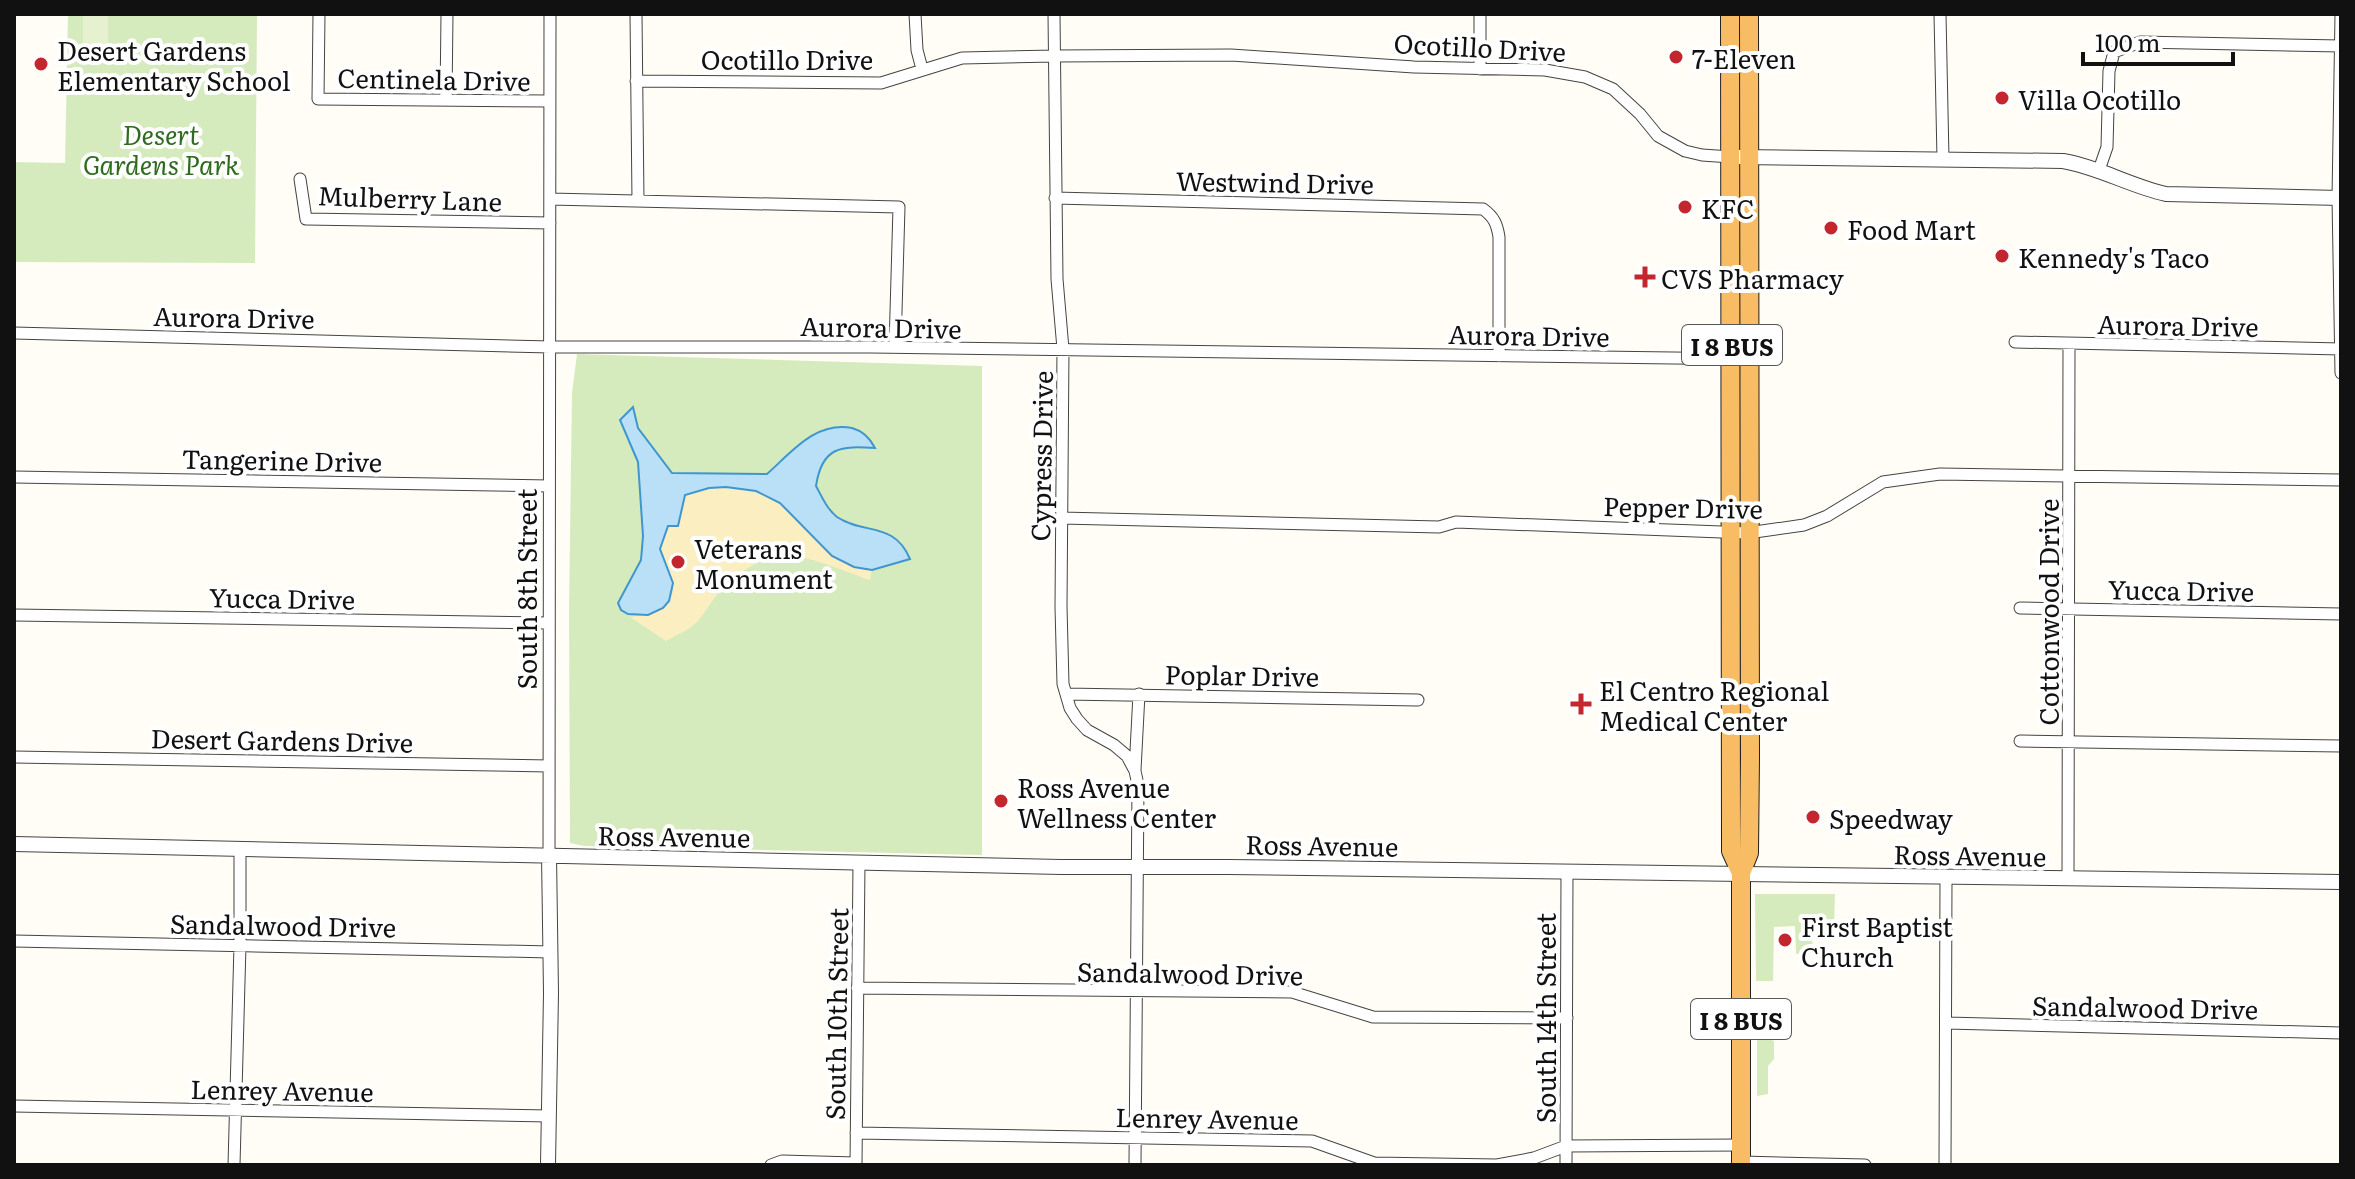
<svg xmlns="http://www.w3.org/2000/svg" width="2355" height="1179" viewBox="0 0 2355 1179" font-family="Literata,serif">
<rect width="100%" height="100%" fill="#fffdf5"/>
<!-- green -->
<path fill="#d5ebbd" d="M68,14H257L255,263L14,262V162L65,163Z
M577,354L982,366V855L584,846L570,843L569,610L572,393Z
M1755,894H1835L1834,925L1813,926L1812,953L1796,954L1795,926L1774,927L1773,981H1756Z
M1757,1035L1774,1041V1059L1768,1066V1094L1757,1096Z"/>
<!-- sand -->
<path fill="#fbeec1" d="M726,487C741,488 756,489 770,496C807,515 829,562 872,570L870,580C809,559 778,536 724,587C713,597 707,611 697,622C690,630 676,635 666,641L630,617C651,615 678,608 672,581C670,570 662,561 661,550C660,543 665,533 668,525H678L685,495L709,488Z"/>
<!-- pitch -->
<path fill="#e6f2cf" d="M83,14H108V47L83,46Z"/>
<!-- water -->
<path fill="#b9e0f7" stroke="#3f96cf" stroke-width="2" d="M633,407L638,428L672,473L767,474C791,453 815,421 852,428C863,431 870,438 875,448C841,446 822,446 816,486C822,497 827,509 837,517C864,535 894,521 910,559L872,570L854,567L832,556L780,503L756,491L726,487L709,488L685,495L678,526H668L660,549L673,583L669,601L663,608L648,615L628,614L621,610L618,603L641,560L643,536L638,462L620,420Z"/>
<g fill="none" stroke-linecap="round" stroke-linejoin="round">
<!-- minor casing -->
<g stroke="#444" stroke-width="13">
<path id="minor" d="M319,14L318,99L550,101
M636,14L638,201
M915,14L917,50L922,69
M1054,14L1057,279L1063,349L1061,607L1063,684L1070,708L1077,719L1087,730L1114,745L1127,756L1135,771L1138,785L1135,1165
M1940,14L1943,159
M2341,14L2338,198L2341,373
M1480,69V14
M636,81L881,83L962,58L1055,56L1231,55L1414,67L1545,70L1585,77L1613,89L1640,114L1658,136L1685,151L1702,155L1731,157
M446,100L447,14
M2099,170L2107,147L2109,71L2114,52L2140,42L2341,46
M300,179L306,219L550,223
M1055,198L1483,209C1494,217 1497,224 1499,237V356
M550,199L899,207L895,347
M14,333L551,347H871L1748,359
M2015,342L2341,349
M14,477L549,486
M1061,518L1439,527L1456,522L1748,533L1804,525L1827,516L1883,482L1940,474L2341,480
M2020,608L2341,614
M14,615L549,623
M1066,694L1418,700
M2020,741L2341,746
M14,757L549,766
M1135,770L1139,694
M549,855L550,14
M2068,879L2069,344
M14,941L551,952
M857,988L1292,992L1373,1017L1567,1018
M1947,1023L2341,1033
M14,1106L549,1116
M856,1133L1312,1141L1374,1163L1497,1165L1534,1158L1566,1146L1741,1145
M1741,1162L1865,1165
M234,1165L240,945V849
M771,1165L782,1161L856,1163
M856,1165L859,863
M1566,1165L1567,871
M1945,1165L1946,877"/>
</g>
<!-- tertiary casing -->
<g stroke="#444" stroke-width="16">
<path id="tertiary" d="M1739,157L2063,161C2099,167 2130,186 2166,194L2341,198
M14,844L1061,867H1228L2341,882
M548,1165L551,993L549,855"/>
</g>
<!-- trunk casing -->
<g stroke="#222" stroke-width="20">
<path id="trunk" d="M1730,14L1731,851L1741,873
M1741,1165V873L1749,853L1750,758L1749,14"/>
</g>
<!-- minor -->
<use href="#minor" stroke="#fff" stroke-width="11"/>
<!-- tertiary -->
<use href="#tertiary" stroke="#fff" stroke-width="14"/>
<!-- trunk -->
<use href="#trunk" stroke="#f7bc64" stroke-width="18"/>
</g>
<!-- markers -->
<g fill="#c4262e" stroke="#fff" stroke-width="3">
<circle cx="1676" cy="57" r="8"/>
<circle cx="41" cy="64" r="8"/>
<circle cx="2002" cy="98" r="8"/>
<circle cx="1685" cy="207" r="8"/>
<circle cx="1831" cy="228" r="8"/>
<circle cx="2002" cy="256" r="8"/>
<path d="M1641 265h8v8h8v8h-8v8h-8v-8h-8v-8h8z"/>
<circle cx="678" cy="562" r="8"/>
<path d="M1577 692h8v8h8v8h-8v8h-8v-8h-8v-8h8z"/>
<circle cx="1001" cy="801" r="8"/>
<circle cx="1813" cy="817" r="8"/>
<circle cx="1785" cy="940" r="8"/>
</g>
<g text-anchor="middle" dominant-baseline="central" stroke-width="8" stroke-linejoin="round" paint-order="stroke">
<!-- shield labels -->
<g fill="#fff" stroke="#585858" stroke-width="2">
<rect x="1682" y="325" width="100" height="40" rx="6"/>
<rect x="1691" y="999" width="100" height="40" rx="6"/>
</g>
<g font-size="24" font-weight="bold" fill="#111">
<text x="1732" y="345">I 8 BUS</text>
<text x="1741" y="1019">I 8 BUS</text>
</g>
<!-- street labels -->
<g font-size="26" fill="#111" stroke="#fff">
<text transform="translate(1480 46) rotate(3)">Ocotillo Drive</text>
<text x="787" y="58">Ocotillo Drive</text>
<text transform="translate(434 78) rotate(1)">Centinela Drive</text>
<text transform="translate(1275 181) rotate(1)">Westwind Drive</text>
<text transform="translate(410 197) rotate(2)">Mulberry Lane</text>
<text transform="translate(234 316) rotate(1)">Aurora Drive</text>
<text transform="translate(2178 324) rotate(1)">Aurora Drive</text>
<text transform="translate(881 326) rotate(1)">Aurora Drive</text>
<text transform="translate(1529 334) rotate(1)">Aurora Drive</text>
<text transform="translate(1040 456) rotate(-89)">Cypress Drive</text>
<text transform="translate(282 459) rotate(1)">Tangerine Drive</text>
<text transform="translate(1683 506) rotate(1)">Pepper Drive</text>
<text transform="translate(525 589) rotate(-90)">South 8th Street</text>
<text transform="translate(2181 589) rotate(1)">Yucca Drive</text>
<text transform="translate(282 597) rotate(1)">Yucca Drive</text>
<text transform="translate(2047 612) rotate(-90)">Cottonwood Drive</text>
<text transform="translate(1242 674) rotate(1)">Poplar Drive</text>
<text transform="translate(282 739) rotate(1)">Desert Gardens Drive</text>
<text transform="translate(674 835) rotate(1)">Ross Avenue</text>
<text transform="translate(1322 844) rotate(1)">Ross Avenue</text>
<text transform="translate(1970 854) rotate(1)">Ross Avenue</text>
<text transform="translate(283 924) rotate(1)">Sandalwood Drive</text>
<text transform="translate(1190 972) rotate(1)">Sandalwood Drive</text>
<text transform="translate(2145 1006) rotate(1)">Sandalwood Drive</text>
<text transform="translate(835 1014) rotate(-89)">South 10th Street</text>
<text transform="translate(1544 1018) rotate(-90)">South 14th Street</text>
<text transform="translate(282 1089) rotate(1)">Lenrey Avenue</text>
<text transform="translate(1207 1117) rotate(1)">Lenrey Avenue</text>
</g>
<!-- poi labels -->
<g font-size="26" fill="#111" stroke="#fff" text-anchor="start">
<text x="57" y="49">Desert Gardens<tspan x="57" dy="30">Elementary School</tspan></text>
<text x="1692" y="57">7-Eleven</text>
<text x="2018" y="98">Villa Ocotillo</text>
<text x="1701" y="207">KFC</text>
<text x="1847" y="228">Food Mart</text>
<text x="2018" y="256">Kennedy's Taco</text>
<text x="1661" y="277">CVS Pharmacy</text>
<text x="694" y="547">Veterans<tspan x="694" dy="30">Monument</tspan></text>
<text x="1599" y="689">El Centro Regional<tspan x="1599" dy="30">Medical Center</tspan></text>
<text x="1017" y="786">Ross Avenue<tspan x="1017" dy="30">Wellness Center</tspan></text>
<text x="1829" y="817">Speedway</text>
<text x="1801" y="925">First Baptist<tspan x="1801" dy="30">Church</tspan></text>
</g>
<!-- park labels -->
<g font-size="26" font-style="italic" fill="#2f6b1f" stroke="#fff">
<text x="161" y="133">Desert<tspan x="161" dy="30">Gardens Park</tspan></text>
</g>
</g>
<!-- border -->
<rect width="2355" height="1179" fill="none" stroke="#111111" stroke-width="32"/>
<!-- scale -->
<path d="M2083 52v12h150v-12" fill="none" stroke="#111111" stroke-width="4"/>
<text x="2095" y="52" font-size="24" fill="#111111" stroke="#ffffff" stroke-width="6" paint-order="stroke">100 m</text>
</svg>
